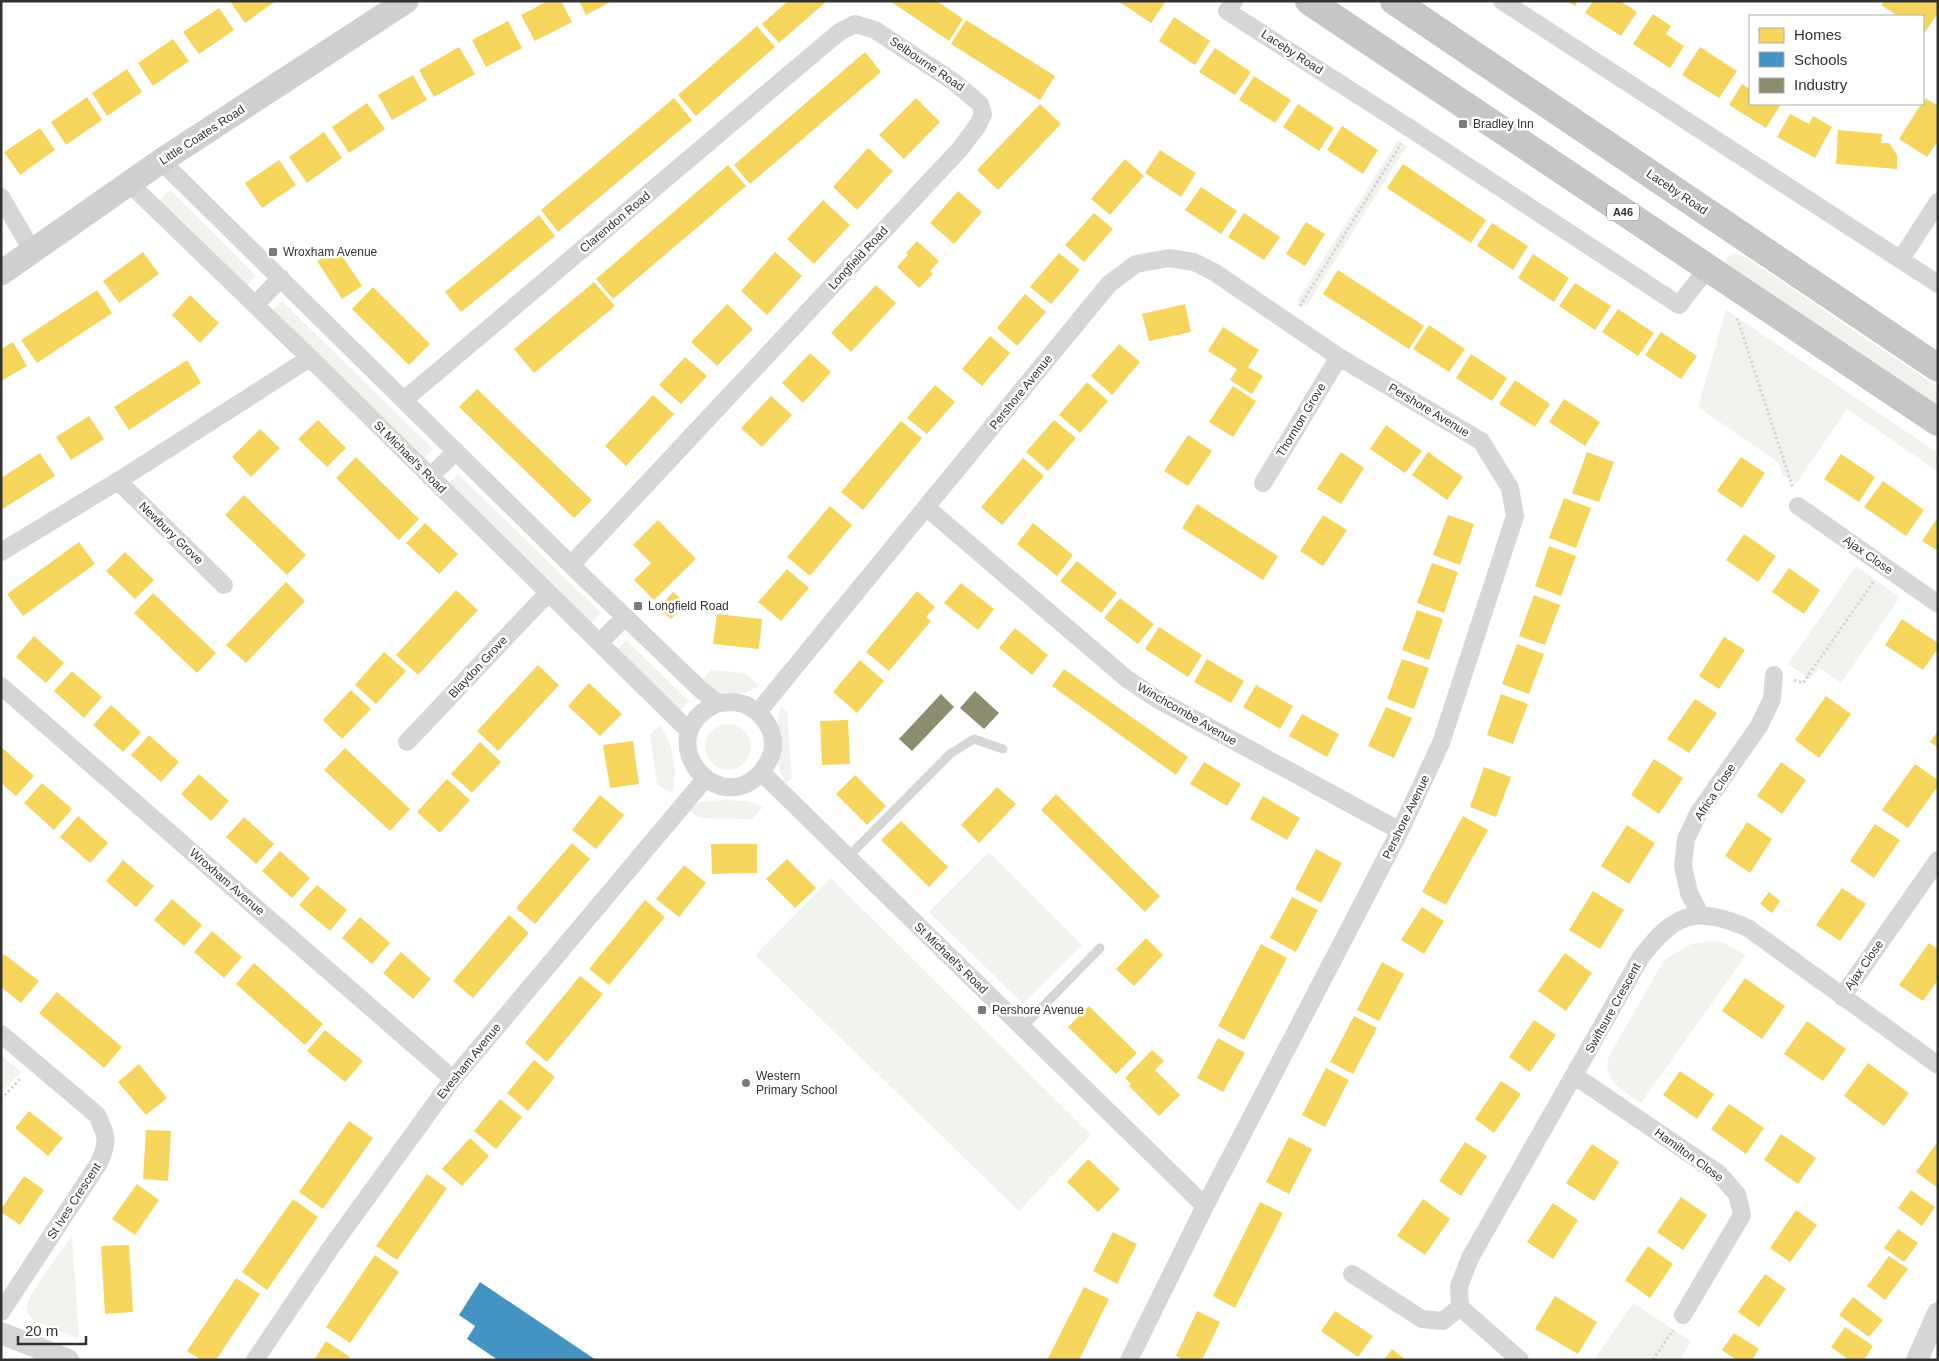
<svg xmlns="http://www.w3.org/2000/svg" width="1939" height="1361" viewBox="0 0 1939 1361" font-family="Arial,sans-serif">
<rect width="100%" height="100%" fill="#fff"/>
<!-- green -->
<path fill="#f0f3ed" d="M1398,140L1407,146L1306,307L1297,301Z
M170,190L256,276L245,287L159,201Z
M1736,253L1747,258L1938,387V411L1731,272L1726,263L1728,256Z
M282,301L433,449L422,460L271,311Z
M1726,310L1938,453V472L1847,409L1796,484L1785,476L1783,478L1779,463L1698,407Z
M458,474L601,613L590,624L447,485Z
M1856,566L1900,597L1841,683L1819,668L1810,679L1788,664Z
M626,640L689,701L679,712L616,651Z
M711,670L745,673L759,686C735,700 722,696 700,682Z
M781,707L787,712L792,778L786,783C772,761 775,730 781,707Z
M705 747a23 23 0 1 1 46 0a23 23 0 1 1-46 0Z
M660,725C673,745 679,770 672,793L657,785L650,735Z
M723,800L747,801L763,807L752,819L699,818L689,809L701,802Z
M989,852L1082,945L1023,1004L929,912Z
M831,878L1091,1135L1019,1211L755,955Z
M1711,941L1722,942L1746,955L1641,1103C1624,1091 1601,1080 1609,1056L1664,960L1691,944Z
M1,1055L21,1072L1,1093Z
M72,1236L79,1339L33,1320C29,1315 26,1311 27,1306C28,1294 63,1249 72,1236Z
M1633,1303L1691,1341L1680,1360H1594Z"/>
<!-- homes -->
<path fill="#f6d55c" d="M230,1H276L245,23Z
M548,1H561L572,22L535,41L521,15Z
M579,1H612L586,15Z
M788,1H827L779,43L762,24Z
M890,1H937L963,19L949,41Z
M1118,1H1166L1151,23Z
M1567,1H1578L1575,6Z
M1593,1H1620L1637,12L1621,36L1585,13Z
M1884,1H1935L1938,3V13L1923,35V16H1898L1881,5Z
M219,8L234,30L199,54L183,32Z
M1653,14L1671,26L1666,34L1684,46L1670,68L1633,44Z
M1174,17L1210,41L1195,65L1159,41Z
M966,20L1055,76L1040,100L951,44Z
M508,21L522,48L486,67L472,40Z
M757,26L775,47L696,116L678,95Z
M173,39L189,61L153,86L138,63Z
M459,47L475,74L434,97L419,70Z
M1700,47L1737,71L1719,98L1682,75Z
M1215,48L1251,72L1235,95L1199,72Z
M865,52L881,72L750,184L734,165Z
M127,69L142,92L107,116L92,93Z
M413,75L427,100L392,120L378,95Z
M1254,76L1291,100L1275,123L1239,100Z
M1742,84L1750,89V104H1781L1766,128L1729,105Z
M87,97L102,120L66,145L51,122Z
M674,98L692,120L558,232L541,210Z
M916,98L940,122L904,159L879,135Z
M1925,98L1938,106V141L1927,157L1899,139L1921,104H1923Z
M367,103L385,129L349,153L332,127Z
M1040,104L1061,124L998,190L977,170Z
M1298,104L1334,128L1319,151L1283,127Z
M1790,114L1809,124L1813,116L1832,127L1815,158L1777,137Z
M1342,126L1378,150L1363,174L1327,150Z
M40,128L55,150L20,175L4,152Z
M1838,130L1882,134L1881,143H1889L1897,155V169L1836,164Z
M324,132L342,158L307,183L289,157Z
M868,148L893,171L857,210L833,187Z
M1160,150L1196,173L1181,197L1145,173Z
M1125,159L1144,176L1110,215L1091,199Z
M279,160L296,185L262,208L245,183Z
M1403,164L1486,220L1471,243L1387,188Z
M728,165L746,186L613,299L596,279Z
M1201,187L1237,211L1221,234L1185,210Z
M958,191L982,212L954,244L930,223Z
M823,200L850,225L814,264L787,239Z
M1094,213L1113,229L1084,262L1065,245Z
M1244,213L1280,237L1264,260L1228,237Z
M539,215L555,236L461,312L445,292Z
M1306,222L1325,234L1305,266L1286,254Z
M1492,223L1528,246L1513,270L1477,246Z
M917,241L939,261L930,271L933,274L919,288L897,267L908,255L906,253Z
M337,248L362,286L342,299L317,261Z
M143,252L159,274L119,303L103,281Z
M775,252L802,276L767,315L741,291Z
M1059,253L1080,270L1051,304L1030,287Z
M1533,254L1569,278L1554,302L1518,278Z
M1338,270L1424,326L1409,349L1323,294Z
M594,282L615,306L534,373L514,349Z
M1575,283L1611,306L1595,330L1559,306Z
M876,285L896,303L851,352L831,333Z
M373,287L430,344L409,365L352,309Z
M97,290L112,313L37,363L21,340Z
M1025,294L1046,312L1017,346L997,328Z
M190,295L219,323L200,343L172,315Z
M727,304L753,329L717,366L691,342Z
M1185,304L1191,332L1149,341L1142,314Z
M1618,309L1654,333L1638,356L1602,332Z
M1429,325L1465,349L1449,372L1413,349Z
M1223,327L1259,350L1248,367L1263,376L1252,394L1230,380L1237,369L1208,351Z
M1661,332L1697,356L1681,379L1645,355Z
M990,336L1010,353L982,386L962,369Z
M13,342L27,366L1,381V349Z
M1119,344L1140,362L1112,395L1091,376Z
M810,353L831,372L803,403L782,383Z
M1471,354L1507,378L1492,401L1456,378Z
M685,357L707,376L681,404L659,385Z
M187,360L201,383L129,430L114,407Z
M1515,380L1550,404L1535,427L1499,404Z
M1087,382L1108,401L1080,433L1059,415Z
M935,385L955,402L927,434L907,418Z
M1233,386L1256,401L1233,437L1209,422Z
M477,389L592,500L574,518L459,407Z
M653,395L674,414L626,466L605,446Z
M771,396L792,415L762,447L741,428Z
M1564,399L1600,422L1585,446L1549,422Z
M89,416L104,439L71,460L56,437Z
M318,420L346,448L327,467L298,439Z
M1054,420L1076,438L1048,471L1026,452Z
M901,421L922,438L863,510L841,492Z
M1386,425L1422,451L1405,473L1370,449Z
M260,429L280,448L251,477L232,457Z
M1188,435L1212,451L1188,486L1164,471Z
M1341,452L1364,468L1341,504L1317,489Z
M1428,452L1463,477L1447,500L1412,475Z
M1587,452L1614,462L1599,502L1572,493Z
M40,453L55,476L1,510V478Z
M1841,454L1875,477L1859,502L1824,479Z
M356,457L419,519L399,540L336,478Z
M1741,457L1765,473L1742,508L1717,491Z
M1023,458L1044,476L1002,525L981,507Z
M1883,481L1924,510L1906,536L1864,507Z
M244,495L306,555L287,575L225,515Z
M1564,498L1591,508L1576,548L1549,538Z
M1197,504L1278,556L1263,580L1182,528Z
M830,506L852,525L810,576L787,557Z
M1323,515L1347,530L1323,566L1300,551Z
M1448,515L1474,524L1460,565L1433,555Z
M1938,517V551L1922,541Z
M658,520L696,559L654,600L634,580L651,563L633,545Z
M425,523L458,554L439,574L406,543Z
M1033,523L1073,555L1057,576L1017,544Z
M1744,534L1776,556L1758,582L1726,560Z
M79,542L95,564L23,616L7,594Z
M1549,546L1576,556L1561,596L1535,586Z
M125,552L154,580L135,599L106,571Z
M1077,561L1117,593L1101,613L1060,581Z
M1432,563L1458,572L1444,613L1417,603Z
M1789,568L1820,590L1804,614L1772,592Z
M787,569L809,588L781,621L758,602Z
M286,582L305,601L246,663L226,645Z
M961,583L994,609L978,630L944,603Z
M456,590L478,610L418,675L396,655Z
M917,591L935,607L926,617L931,621L889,671L866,652Z
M673,592L686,603L671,619L659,608Z
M153,593L216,653L197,673L134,613Z
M1534,595L1560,605L1545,645L1519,636Z
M1120,598L1154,624L1138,644L1104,618Z
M1417,610L1443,619L1429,660L1402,650Z
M717,614L762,619L759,649L713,644Z
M1902,619L1938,643V648L1923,670L1885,645Z
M1159,627L1202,655L1188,677L1145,649Z
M1015,628L1048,655L1032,675L999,648Z
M34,636L64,663L46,683L16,657Z
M1724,637L1745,650L1719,689L1699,676Z
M1517,644L1544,654L1529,694L1502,684Z
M384,652L406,671L376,704L355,685Z
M1207,659L1244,681L1231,703L1194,682Z
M1402,659L1429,668L1414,709L1387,699Z
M860,660L884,681L857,713L833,692Z
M538,665L559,685L498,751L477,731Z
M1064,669L1188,757L1176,775L1052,686Z
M72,671L102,697L84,718L54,691Z
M589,683L622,714L600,736L568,706Z
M1256,685L1293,706L1280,729L1243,707Z
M351,690L371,709L342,739L323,720Z
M1501,694L1528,704L1513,744L1487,735Z
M1826,696L1851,714L1819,758L1795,740Z
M1695,699L1717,713L1689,753L1667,739Z
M111,705L141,732L123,752L93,725Z
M1386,707L1412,718L1394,758L1368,746Z
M1302,714L1339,734L1327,757L1289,736Z
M848,720L850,764L822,765L820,721Z
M1938,731V748L1930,742Z
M149,735L179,762L161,782L131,755Z
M633,741L639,784L610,788L603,745Z
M480,742L501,762L472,793L451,774Z
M1,747L34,776L16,796L1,783Z
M345,748L410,809L390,831L324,770Z
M1654,759L1683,778L1659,814L1631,795Z
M1204,762L1241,784L1227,806L1190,784Z
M1781,762L1806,780L1782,814L1757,796Z
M1915,764L1938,780V786L1908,828L1882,810Z
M1484,767L1511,777L1496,817L1470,807Z
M199,774L229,801L211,821L181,794Z
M855,775L886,806L867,825L836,794Z
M447,779L470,800L440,833L417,812Z
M42,783L72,809L54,830L24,803Z
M997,787L1016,804L979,843L961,825Z
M1056,794L1160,896L1145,912L1041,810Z
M600,795L624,815L596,849L572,830Z
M1263,796L1300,818L1287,840L1250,819Z
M78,816L108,843L90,863L60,837Z
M1463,816L1488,830L1446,905L1422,892Z
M244,817L274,844L256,864L226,837Z
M901,821L948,867L929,887L881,840Z
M1747,822L1772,839L1750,873L1725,856Z
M1875,824L1900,840L1874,878L1850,861Z
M1627,825L1655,843L1629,884L1601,866Z
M572,843L590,859L535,924L516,908Z
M711,844H757V873L712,874Z
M1316,849L1342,863L1321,903L1295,889Z
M280,851L310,878L292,898L262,871Z
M787,859L816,888L795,908L766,879Z
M123,860L154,886L136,907L106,881Z
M684,865L706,883L679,917L656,899Z
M317,885L347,910L330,931L299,905Z
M1842,888L1866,904L1840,941L1816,925Z
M1593,891L1624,910L1600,949L1569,930Z
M1769,892L1780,901L1772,913L1760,904Z
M1292,897L1318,910L1296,952L1270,938Z
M172,899L202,925L184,946L154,920Z
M645,900L665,917L609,985L589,969Z
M1422,907L1444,921L1424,954L1401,940Z
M509,915L529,933L473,998L453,981Z
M360,917L390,943L372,964L342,938Z
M212,931L242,957L224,978L194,952Z
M1146,938L1163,955L1134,986L1116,969Z
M1929,943L1938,949V980L1923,1001L1899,985Z
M1261,944L1287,958L1244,1040L1218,1026Z
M401,952L431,979L413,999L383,973Z
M1565,953L1592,973L1566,1011L1538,991Z
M4,954L39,981L21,1003L1,987V957Z
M1382,962L1404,974L1379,1021L1357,1010Z
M254,963L323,1024L305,1045L236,984Z
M580,976L603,994L547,1062L525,1043Z
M1745,978L1785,1006L1762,1039L1722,1011Z
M57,992L122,1047L104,1068L39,1013Z
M1089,1006L1137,1053L1116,1074L1068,1027Z
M1354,1016L1377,1028L1353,1074L1330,1062Z
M1534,1020L1556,1035L1530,1072L1509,1057Z
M1807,1021L1846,1049L1823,1081L1784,1054Z
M325,1030L363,1061L345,1082L307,1051Z
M1218,1038L1245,1053L1223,1092L1197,1078Z
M1152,1050L1164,1061L1155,1070L1180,1095L1159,1116L1129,1086L1131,1084L1125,1078Z
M534,1060L555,1077L528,1111L507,1093Z
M1868,1063L1909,1093L1884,1126L1844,1096Z
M139,1064L167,1098L146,1115L118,1082Z
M1326,1068L1349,1080L1325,1127L1302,1115Z
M1680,1071L1714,1094L1697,1119L1663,1095Z
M1501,1081L1521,1094L1494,1133L1475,1119Z
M500,1099L522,1117L496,1149L474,1131Z
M1729,1104L1764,1128L1746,1154L1711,1129Z
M29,1111L63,1138L48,1156L15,1128Z
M349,1121L373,1138L323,1209L299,1192Z
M146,1130L171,1131L168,1181L143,1179Z
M1781,1134L1816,1158L1798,1184L1764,1160Z
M1289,1137L1312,1149L1289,1194L1266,1182Z
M470,1138L489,1156L462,1186L442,1169Z
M1938,1141V1188L1916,1172Z
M1465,1142L1487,1156L1461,1196L1439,1181Z
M1592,1144L1619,1162L1594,1201L1566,1183Z
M1088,1159L1120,1189L1098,1212L1067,1182Z
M427,1174L447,1188L397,1260L376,1246Z
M24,1176L44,1190L20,1225L1,1212V1209Z
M137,1184L159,1200L135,1235L112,1219Z
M1911,1190L1935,1207L1922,1226L1898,1208Z
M1681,1197L1707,1215L1683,1250L1657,1232Z
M293,1199L318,1217L267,1290L242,1272Z
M1423,1199L1450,1219L1425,1255L1397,1236Z
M1260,1202L1283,1213L1235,1308L1213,1296Z
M1553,1203L1578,1220L1553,1259L1527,1242Z
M1796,1210L1817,1225L1790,1262L1770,1248Z
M1898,1229L1918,1243L1904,1262L1884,1248Z
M1113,1232L1137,1244L1117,1284L1093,1271Z
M129,1245L133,1312L105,1314L101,1246Z
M1648,1246L1673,1264L1650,1298L1625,1280Z
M375,1255L399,1272L350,1343L326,1327Z
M1889,1256L1908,1269L1885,1300L1867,1286Z
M1765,1274L1786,1289L1759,1327L1738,1312Z
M236,1278L260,1294L216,1360H201L187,1351Z
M1084,1287L1109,1299L1079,1360H1047Z
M1555,1296L1597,1322L1578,1354L1535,1329Z
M1853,1297L1883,1320L1869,1337L1839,1315Z
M1197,1311L1220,1322L1202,1360H1184L1176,1356Z
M1335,1311L1373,1336L1358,1357L1321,1331Z
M1845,1327L1873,1346L1864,1360H1849L1831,1347Z
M1734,1333L1759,1349L1752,1360H1736L1722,1350Z
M326,1341L350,1357L348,1360H314Z
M1392,1349L1406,1360H1384Z"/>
<!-- schools -->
<path fill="#4393c3" d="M480,1282L596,1360H498L467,1339L475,1326L459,1315Z"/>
<!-- industry -->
<path fill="#8c8c6e" d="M975,691L999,713L984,729L960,708Z
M941,694L954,707L912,751L899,739Z"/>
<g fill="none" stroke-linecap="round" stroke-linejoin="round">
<!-- path -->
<path stroke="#d4d4d4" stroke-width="3" stroke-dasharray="2.5 2.5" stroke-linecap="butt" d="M1300,306L1401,144
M1737,318L1793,488
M1794,680L1803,683L1874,581
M1,1099L21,1078
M1653,1360L1673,1330"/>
<!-- service -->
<path stroke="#d6d6d6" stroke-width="9" d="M848,857L950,754L974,739L1003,749
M1022,1028L1100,948"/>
<!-- minor -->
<path stroke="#d6d6d6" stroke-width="18" d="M1234,1L1227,11L1411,129L1679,305L1707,269
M1502,1L1938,284
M161,161L571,565L701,690L718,703C728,702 738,701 748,706C767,715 780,740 769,760C729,834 641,738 718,703
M129,183L310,358L689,731
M1,197L33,252
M1901,259L1938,202
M255,305L281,278
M404,400L825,44L841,31L855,24L875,30L954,82L980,104L983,114L978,125L960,149L571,565
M430,477L456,451
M118,481L224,585
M1263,483L1339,357
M1798,506L1938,604
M927,508L1127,679L1157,699L1400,831
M1,552L118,481L310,358
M599,643L625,617
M1,686L453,1079
M758,712L1109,284L1136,264L1169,258L1194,262L1214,272L1339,357L1481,441L1510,488L1515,516L1441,743L1400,831L1205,1206L1129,1360
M407,742L548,593
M762,773L1205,1206
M1700,914L1689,893L1683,866L1686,839L1699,812L1759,726L1772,699L1774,675
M1842,997L1938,860
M1,1034L97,1115C107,1137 109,1141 99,1163L1,1312
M1575,1076L1718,1173L1737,1194L1742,1215L1683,1315
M1352,1274L1422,1319L1443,1321L1460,1307
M255,1360L332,1246L453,1079L705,779
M1520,1360L1460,1307L1459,1286L1470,1258L1641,957C1676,912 1695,906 1748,928L1938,1065"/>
<!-- tertiary -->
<path stroke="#d6d6d6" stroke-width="22" d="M1,1333L68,1360
M1917,1360L1938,1313"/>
<!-- secondary -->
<path stroke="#cfcfcf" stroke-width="25" d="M1,273L161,161L406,1"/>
<!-- trunk -->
<path stroke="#c6c6c6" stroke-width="28" d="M1309,1L1938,422
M1394,1L1938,368"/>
</g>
<!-- markers -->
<g fill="#7a7a7a" stroke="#fff" stroke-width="2">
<rect x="1458" y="119" width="10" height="10" rx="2.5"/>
<rect x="268" y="247" width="10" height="10" rx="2.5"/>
<rect x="633" y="601" width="10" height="10" rx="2.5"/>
<rect x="977" y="1005" width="10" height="10" rx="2.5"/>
<circle cx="746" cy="1083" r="5"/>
</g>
<g text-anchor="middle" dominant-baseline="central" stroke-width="5" stroke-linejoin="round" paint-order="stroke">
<!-- shield labels -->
<rect fill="#fff" stroke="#707070" stroke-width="1" x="1607" y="203.5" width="32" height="17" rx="4"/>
<g font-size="11" font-weight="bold" fill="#323232">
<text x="1623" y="212">A46</text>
</g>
<!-- street labels -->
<g font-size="12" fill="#323232" stroke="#fff">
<text transform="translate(1292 52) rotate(33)">Laceby Road</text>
<text transform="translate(927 64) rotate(34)">Selbourne Road</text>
<text transform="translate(202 135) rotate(-33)">Little Coates Road</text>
<text transform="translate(1677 192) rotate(34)">Laceby Road</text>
<text transform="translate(615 222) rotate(-40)">Clarendon Road</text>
<text transform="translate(858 258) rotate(-47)">Longfield Road</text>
<text transform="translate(1021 392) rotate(-51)">Pershore Avenue</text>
<text transform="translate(1429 410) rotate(31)">Pershore Avenue</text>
<text transform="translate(1301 420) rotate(-59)">Thornton Grove</text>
<text transform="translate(410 457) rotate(45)">St Michael's Road</text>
<text transform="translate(171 533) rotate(44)">Newbury Grove</text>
<text transform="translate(1868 555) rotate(35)">Ajax Close</text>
<text transform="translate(478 667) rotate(-47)">Blaydon Grove</text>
<text transform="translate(1187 714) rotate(30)">Winchcombe Avenue</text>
<text transform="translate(1715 792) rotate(-57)">Africa Close</text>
<text transform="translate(1406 817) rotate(-64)">Pershore Avenue</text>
<text transform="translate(227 882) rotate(41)">Wroxham Avenue</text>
<text transform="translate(951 958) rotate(44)">St Michael's Road</text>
<text transform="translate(1864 965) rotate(-55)">Ajax Close</text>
<text transform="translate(1613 1008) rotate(-61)">Swiftsure Crescent</text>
<text transform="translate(469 1061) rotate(-51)">Evesham Avenue</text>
<text transform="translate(1689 1155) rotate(36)">Hamilton Close</text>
<text transform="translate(74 1201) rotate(-57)">St Ives Crescent</text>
</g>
<!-- poi labels -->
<g font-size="12" fill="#323232" stroke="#fff" text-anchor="start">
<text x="1473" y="124">Bradley Inn</text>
<text x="283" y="252">Wroxham Avenue</text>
<text x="648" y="606">Longfield Road</text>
<text x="992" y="1010">Pershore Avenue</text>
<text x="756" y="1076">Western<tspan x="756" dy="14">Primary School</tspan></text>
</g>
</g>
<!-- border -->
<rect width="1939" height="1361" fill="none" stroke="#323232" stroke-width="5"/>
<!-- legend -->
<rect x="1749" y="15" width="175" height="90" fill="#ffffff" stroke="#adadad"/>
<rect x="1759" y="28" width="25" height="15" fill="#f6d55c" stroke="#adadad"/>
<text x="1794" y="40" font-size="15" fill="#323232">Homes</text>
<rect x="1759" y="52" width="25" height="15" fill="#4393c3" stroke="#adadad"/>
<text x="1794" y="65" font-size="15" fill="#323232">Schools</text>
<rect x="1759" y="78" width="25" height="15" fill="#8c8c6e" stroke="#adadad"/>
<text x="1794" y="90" font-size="15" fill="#323232">Industry</text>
<!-- scale -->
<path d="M18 1336v8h68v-8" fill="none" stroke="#323232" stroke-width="2.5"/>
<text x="25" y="1336" font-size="15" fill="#323232" stroke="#ffffff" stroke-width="4" paint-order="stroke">20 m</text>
</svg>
